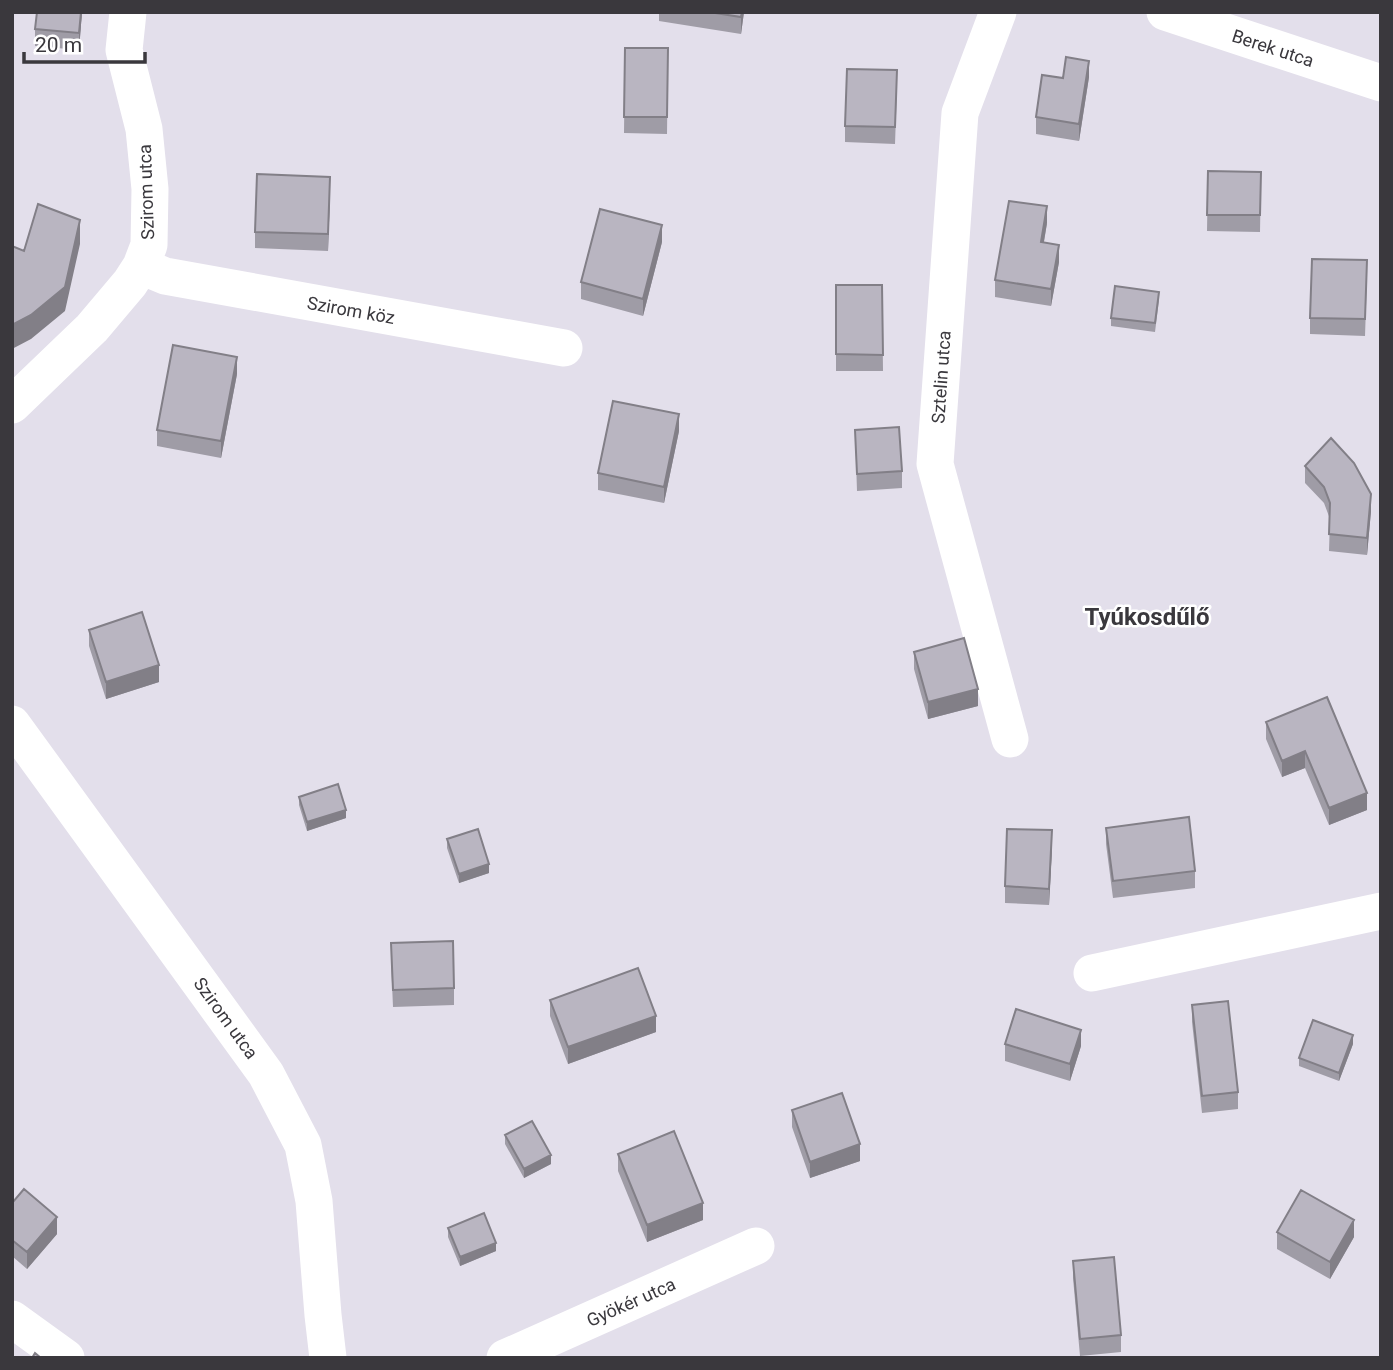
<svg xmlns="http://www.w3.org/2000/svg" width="1393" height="1370" viewBox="0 0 1393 1370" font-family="Roboto,sans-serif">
<rect width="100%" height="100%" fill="#e3dfeb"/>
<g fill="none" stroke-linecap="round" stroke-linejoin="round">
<!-- minor -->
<path stroke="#fff" stroke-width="37" d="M998,12L960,113L935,464L1010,739
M1165,12L1381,83
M141,266L165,276L564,348
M12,405L92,328L130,283L141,266L149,245L150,189L144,129L124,50L128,12
M12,724L266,1074L303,1145L314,1201L323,1315L328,1358
M1092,973L1381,911
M12,1319L66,1358
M505,1358L756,1246"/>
</g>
<!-- wall -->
<path fill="#9f9ca6" d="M82,12L79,50L35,46V29Z
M659,12H744L741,34L659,21Z
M625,48H668L667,134L624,133Z
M1089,77L1079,141L1036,134V117L1063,78Z
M897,87L895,144L845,142V126Z
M1208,171L1261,172L1260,232L1207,231Z
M330,194L328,251L255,248V232Z
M1047,223L1044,242L1059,262L1051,306L995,297V280Z
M662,242L643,316L581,299V282Z
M1367,277L1365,336L1310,334V318Z
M836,285H882L883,371H836Z
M1159,300L1155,332L1111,326V318Z
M237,374L221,458L157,446V430Z
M855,430L902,471V488L857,491Z
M679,431L664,503L598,490V473Z
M1305,466L1371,511L1367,555L1329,551L1330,519L1324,503L1305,483Z
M89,630L159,682L106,699L89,646Z
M914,652L978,706L928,719L914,669Z
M1327,697L1367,810L1329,825L1305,768L1282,777L1266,739V722Z
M299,797L346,818L307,831L299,805Z
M1106,828L1195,871V888L1113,898L1106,844Z
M447,839L489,873L459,883L447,848Z
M1052,847L1049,905L1005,903V886Z
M391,960L454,988V1005L393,1007Z
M550,1000L656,1032L568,1064L550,1016Z
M1192,1005L1238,1092V1109L1202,1113L1192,1022Z
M1005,1044L1081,1046L1070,1081L1005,1061Z
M1353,1044L1339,1081L1299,1066V1058Z
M792,1110L860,1161L810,1178L792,1127Z
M505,1135L551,1164L524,1178L505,1144Z
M618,1154L703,1220L647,1242L618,1171Z
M12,1203L57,1234L27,1269L12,1256Z
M448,1228L496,1251L460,1266L448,1237Z
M1277,1232L1354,1237L1330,1279L1277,1249Z
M1073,1261L1121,1335V1352L1080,1356L1073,1278Z"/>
<!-- shaded-wall -->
<path fill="#827f87" d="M81,12H82L79,50V33Z
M742,12H744L741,34V17Z
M1089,61V77L1079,141V124Z
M330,177V194L328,251V234Z
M1047,206V223L1041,258V242Z
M80,220V244L65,311L31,339L12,349V325Z
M662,225V242L643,316V299Z
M1059,245V262L1051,306V289Z
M237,357V374L221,458V441Z
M679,414V431L664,503V487Z
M1371,494V511L1367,555V538Z
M159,665V682L106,699V682Z
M978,689V706L928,719V702Z
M1305,751V768L1282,777V761Z
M1367,793V810L1329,825V808Z
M346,810V818L307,831V822Z
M1052,830V847L1049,905V889Z
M489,864V873L459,883V874Z
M656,1016V1032L568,1064V1047Z
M1081,1030V1046L1070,1081V1064Z
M1353,1035V1044L1339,1081V1073Z
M860,1144V1161L810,1178V1162Z
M551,1155V1164L524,1178V1169Z
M703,1203V1220L647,1242V1225Z
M57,1217V1234L27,1269V1252Z
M1354,1220V1237L1330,1279V1262Z
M496,1243V1251L460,1266V1257Z"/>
<!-- building -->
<path fill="#b9b5c1" stroke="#827f87" stroke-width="2" d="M37,12H81L79,33L35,29Z
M709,12H742L741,17Z
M625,48H668L667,117H624Z
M1066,57L1089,61L1079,124L1036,117L1042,75L1063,78Z
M847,69L897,70L895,127L845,126Z
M1208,171L1261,172L1260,215H1207Z
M257,174L330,177L328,234L255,232Z
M1009,201L1047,206L1041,242L1059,245L1051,289L995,280Z
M38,204L80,220L65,287L31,315L12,325V246L24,251Z
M600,209L662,225L643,299L581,282Z
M1312,259L1367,260L1365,319L1310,318Z
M836,285H882L883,355L836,354Z
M1115,286L1159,292L1155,323L1111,318Z
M173,345L237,357L221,441L157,430Z
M613,401L679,414L664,487L598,473Z
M899,427L902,471L857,474L855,430Z
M1331,438L1354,463L1371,494L1367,538L1329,534L1330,503L1324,487L1305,466Z
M142,612L159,665L106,682L89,630Z
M964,638L978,689L928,702L914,652Z
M1327,697L1367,793L1329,808L1305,751L1282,761L1266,722Z
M338,784L346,810L307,822L299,797Z
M1189,817L1195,871L1113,881L1106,828Z
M478,829L489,864L459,874L447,839Z
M1007,829L1052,830L1049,889L1005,886Z
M453,941L454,988L393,990L391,943Z
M638,968L656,1016L568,1047L550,1000Z
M1228,1001L1238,1092L1202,1096L1192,1005Z
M1016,1009L1081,1030L1070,1064L1005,1044Z
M1313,1020L1353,1035L1339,1073L1299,1058Z
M842,1093L860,1144L810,1162L792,1110Z
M532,1121L551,1155L524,1169L505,1135Z
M674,1131L703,1203L647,1225L618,1154Z
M24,1189L57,1217L27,1252L12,1240V1203Z
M1301,1190L1354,1220L1330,1262L1277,1232Z
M484,1213L496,1243L460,1257L448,1228Z
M1114,1257L1121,1335L1080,1339L1073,1261Z
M35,1353L41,1358H32Z"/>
<g text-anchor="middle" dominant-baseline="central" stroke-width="5" stroke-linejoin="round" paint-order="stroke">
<!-- street labels -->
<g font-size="18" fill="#3a383d" stroke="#fff">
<text transform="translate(1273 48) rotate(18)">Berek utca</text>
<text transform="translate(146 192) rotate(-92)">Szirom utca</text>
<text transform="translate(351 310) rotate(10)">Szirom köz</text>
<text transform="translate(941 377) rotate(-86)">Sztelin utca</text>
<text transform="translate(226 1018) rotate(54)">Szirom utca</text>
<text transform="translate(631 1302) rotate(-24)">Gyökér utca</text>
</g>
<!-- district labels -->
<g font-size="24" font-weight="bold" fill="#3a383d" stroke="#fff">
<text x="1147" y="617">Tyúkosdűlő</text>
</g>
</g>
<!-- border -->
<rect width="1393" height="1370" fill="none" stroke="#3a383d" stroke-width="28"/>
<!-- scale -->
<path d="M24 52v10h121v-10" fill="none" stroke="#3a383d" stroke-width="3.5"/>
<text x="35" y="52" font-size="21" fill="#3a383d" stroke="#ffffff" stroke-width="5" paint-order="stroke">20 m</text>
</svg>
